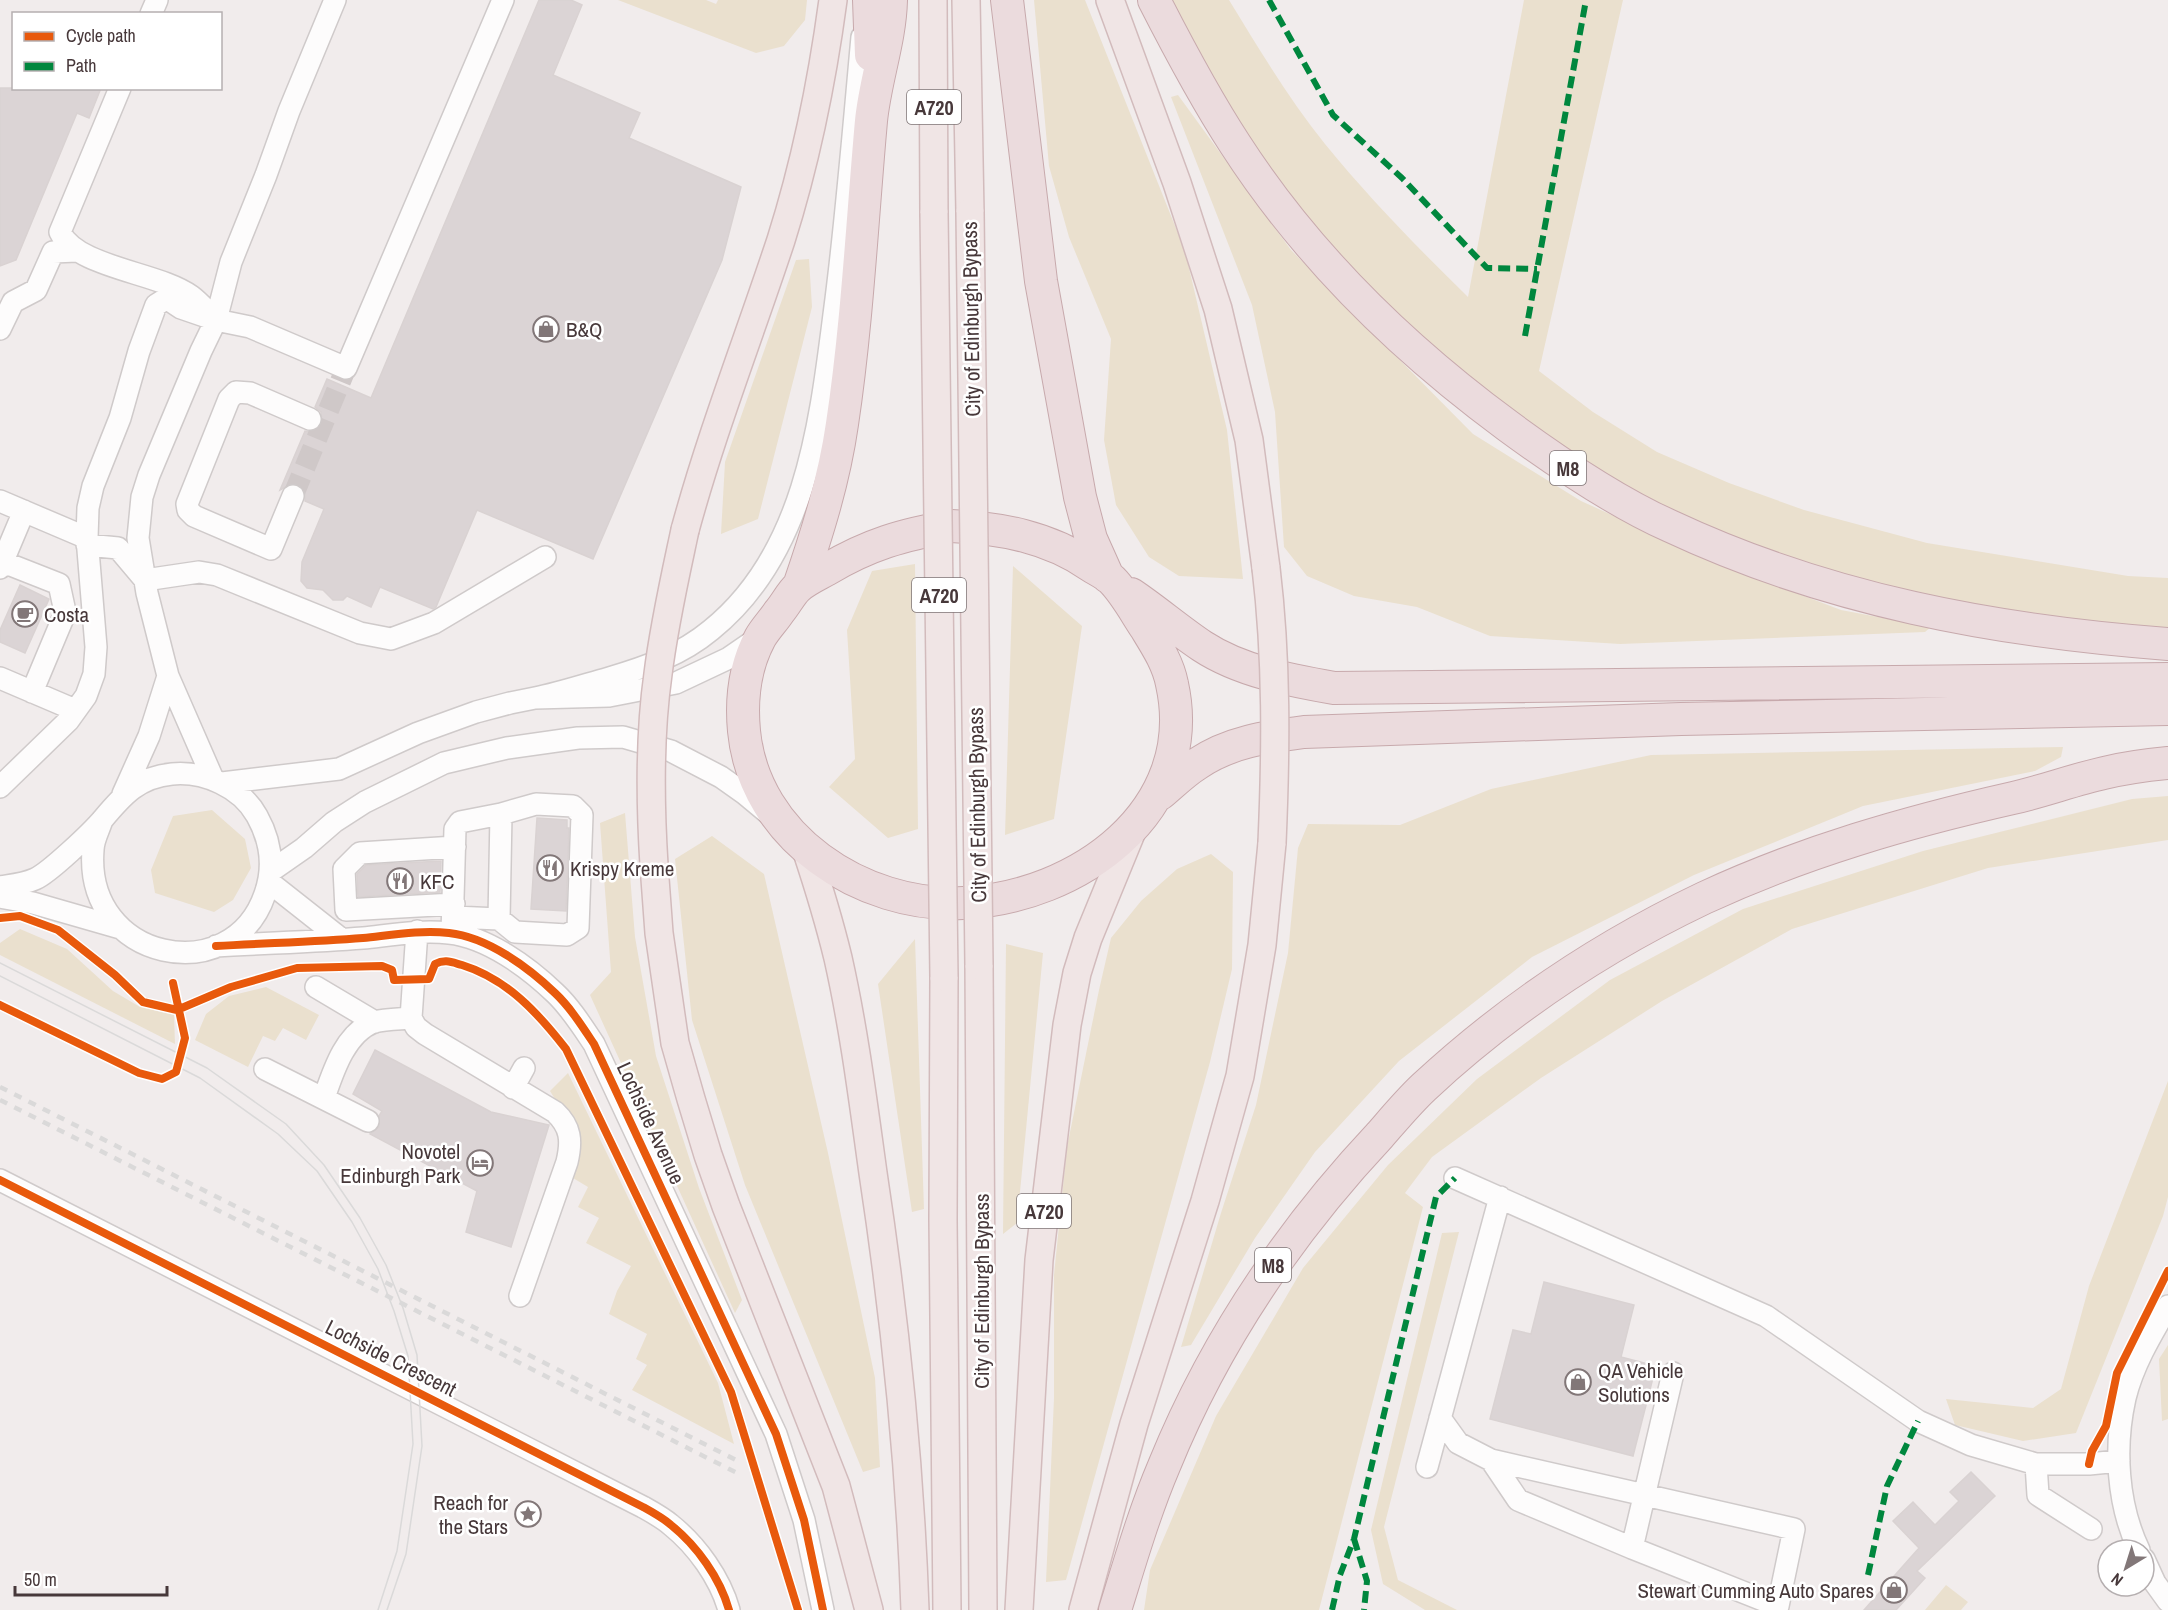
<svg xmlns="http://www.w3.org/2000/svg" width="2168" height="1610" viewBox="0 0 2168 1610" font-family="'Archivo Narrow',sans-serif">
<rect width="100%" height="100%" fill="#f1ecec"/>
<!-- green -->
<path fill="#eae0ce" d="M618,0H706L716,4L718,0H807L805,20L784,46L756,53Z
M1034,0H1085L1185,251L1227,430L1243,579L1179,576L1149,557L1116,505L1104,440L1111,339L1069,237L1049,166Z
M1154,0H1229C1259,49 1289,99 1325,144C1369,198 1418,248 1468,297L1524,0H1623L1539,371L1593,412L1657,452L1729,483L1804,510L1927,543L2128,576L2168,578V644L1942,615L1667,525L1356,295Z
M1178,95L1291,250L1473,434L1581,501L1720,564L1841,610L1931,627L1925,632L1620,644L1490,636L1417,607L1354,596L1307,576L1284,547L1275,412L1252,305L1171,97Z
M809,259L812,307L758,519L721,534L725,462L796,260Z
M915,564L918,829L888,838L829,787L855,759L847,630L872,571Z
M1013,566L1082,626L1054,819L1005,835Z
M2063,747L2061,757L2035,771L1863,806L1694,875L1532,957L1399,1061L1315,1152L1255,1238L1191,1345L1181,1347L1221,1213L1256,1105L1288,953L1298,848L1308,824L1400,825L1491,789L1651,755Z
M2168,796V840L1988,868L1792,929L1662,1001L1541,1078L1432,1157L1405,1193L1423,1207L1319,1610H1144L1150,1570L1216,1416L1303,1268L1388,1165L1477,1079L1610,980L1743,909L1923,851L2132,799Z
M212,810L245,839L251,868L233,900L214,912L155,893L151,870L173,816Z
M625,813L635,937L656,1056L699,1188L742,1300L735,1313L590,995L611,972L600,823Z
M712,836L764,874L828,1153L875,1378L880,1467L863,1472L745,1185L692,1020L675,859Z
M1211,854L1233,872L1232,969L1210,1062L1066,1580L1046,1582L1054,1398V1275L1067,1147L1099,990L1111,938L1141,901L1177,869Z
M20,929L67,949L113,991L140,1007L174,1015L175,1044L0,955V943Z
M915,939L924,1209L912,1212L878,984Z
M1006,944L1043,953L1017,1223L1003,1234Z
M266,987L319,1015L306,1040L283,1028L275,1041L263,1036L248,1067L195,1040L206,1014L229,996Z
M568,1073L718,1383L734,1444L632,1390L647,1365L636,1359L647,1334L609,1314L617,1291L631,1266L586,1243L599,1218L578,1207L588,1187L568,1175L579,1138L550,1091Z
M2168,1081V1197L2163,1216L2076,1433L2023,1441L1955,1425L1946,1399L2033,1408L2061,1389L2089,1286Z
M1459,1232L1384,1527L1398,1580L1457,1610H1425L1383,1584L1371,1530L1442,1233Z
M2168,1345V1419L2162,1421L2159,1359Z
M1946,1585L1968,1602L1961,1610H1925Z"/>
<!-- building -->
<path fill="#dbd4d5" stroke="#d9d2d2" stroke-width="1.5" d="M539,0H571L582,5L553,75L640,113L629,138L741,187L722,260L593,559L477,510L436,607L433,609L380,587L371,607L347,596L343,600H333L323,590L307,588L301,581L302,562L324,509L305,501V494L298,485L291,484L280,490L305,431L311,432L317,430L322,424L321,412L315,407L327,379L371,398Z
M0,88H101L89,118L77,113L16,260L0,266Z
M20,585L49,599L25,653L0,642V630Z
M537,818L567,820V828H569L566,911L531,909Z
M441,861L440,892L358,897L357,874L366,865Z
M375,1050L491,1112L549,1125L511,1247L466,1232L477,1191L370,1134L379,1127V1116L382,1111L353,1094Z
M1544,1282L1634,1305L1621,1357L1656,1366L1633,1456L1490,1419L1513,1330L1531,1334Z
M1971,1472L1995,1496L1917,1571L1925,1578L1896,1610H1864L1919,1548L1893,1521L1913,1502L1935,1525L1959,1501L1950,1492Z"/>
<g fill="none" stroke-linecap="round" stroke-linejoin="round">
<!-- minor-tunnel -->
<path stroke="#cfc8c8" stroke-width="21" stroke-dasharray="21 10" stroke-linecap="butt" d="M293,496L346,368"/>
<!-- minor casing -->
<g stroke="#cfcaca" stroke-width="24">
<path id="minor" d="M151,14L157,0
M120,88L60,232C77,268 158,272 191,296C198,301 205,309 211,315
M0,329L13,302L36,290L53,252L77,251
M293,496L271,549L194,516L188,510L187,504L229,399L236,392L250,393L310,419
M0,501L87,538
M87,545L118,548L145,580L199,572L217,575L360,633L391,639L434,623L545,557
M3,562L59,584L64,607L63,618L32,692
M0,568L24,511
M0,678L75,710
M535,698C560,693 584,685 609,678C646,667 681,655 711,630C809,551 821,415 836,299C847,212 854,124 862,37
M213,779L168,676L147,593L138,538L142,497L149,475L201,351L216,320L231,262L266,175L289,111L335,0
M222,783L339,769L418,733L476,712L510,703L535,698L609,696L676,683L729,658L761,636
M0,787L68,721L86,696L94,674L96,647L87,538L88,508L93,486L120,418L139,351L156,305L164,300H169L181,308L216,320L250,327L346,368L503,0
M123,794L149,736L168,676
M271,871L304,848L334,822L365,802L444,763L507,748L578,738L623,737L671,751L721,777L745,794L769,814
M269,882L340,938
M0,887C12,885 24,884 35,879C49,873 92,832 103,819C123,795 139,777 172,774C204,771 241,787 257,816C271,841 275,866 265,894C232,991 84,961 93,850C93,840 99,830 102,820
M0,897L33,903L120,928
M454,904L346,910L344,869L360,853L455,847
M499,919L515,932L567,935L578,928L582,815L573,806L536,804L501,814
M417,931L411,1018L416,1027L425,1034L555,1112C571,1127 572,1141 567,1162L520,1296
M452,933L455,829L460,822L501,814L499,919L454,917
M216,946C265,943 314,942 363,938C392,935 420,930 449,933C487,937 528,967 555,993C570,1007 582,1026 594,1044L776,1434L804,1520L823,1610
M316,987L375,1022
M265,1069L368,1121
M513,1088L524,1068
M324,1098C333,1072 345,1033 374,1022C385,1019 400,1019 411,1018
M1455,1178L1766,1316L1918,1421L1971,1445L2036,1464H2089L2119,1461
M0,1180L643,1507C652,1512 663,1518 671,1525C697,1546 720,1578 729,1610
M1440,1418L1458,1443L1491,1460L1794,1529L1778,1606L1632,1548
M1491,1460L1518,1500L1632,1548L1673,1373
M2036,1464L2038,1495L2091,1529
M1427,1467L1500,1197
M2139,1550C2117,1504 2114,1447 2125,1398C2133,1365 2151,1335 2168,1306
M2144,1559L2155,1583L2168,1601"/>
</g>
<!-- major casing -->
<g stroke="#d2bbbc" stroke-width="30">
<path id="major" d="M933,0L934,213
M966,0L970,212
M1110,0L1177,183L1218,309L1249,440L1266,568
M685,530C712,431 749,337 781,240C806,161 822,82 833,0
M806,849C818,885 829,921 838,958C854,1029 863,1101 873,1173C895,1318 910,1464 915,1610
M654,865L659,933L675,1043L691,1099L708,1155L726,1206L836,1486L869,1610
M979,965L983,1610
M944,977L943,1220L947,1610
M1019,1610L1039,1260L1067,1025L1077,973L1088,938L1134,826
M1083,1610L1134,1424L1205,1201L1240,1076L1262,945L1272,843"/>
</g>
<!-- highway casing -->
<g stroke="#c7a9ac" stroke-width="34">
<path id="highway" d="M869,0L871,55
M1007,0L1041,281L1080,497L1091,539L1108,577
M1154,0C1179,49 1205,98 1235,144C1306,254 1402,348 1508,426C1557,462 1614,501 1670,526C1828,600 1995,631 2168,644
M951,526C1001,528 1049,537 1091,566C1097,570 1106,574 1112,580C1125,593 1135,612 1145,627C1156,645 1168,663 1172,684C1200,811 1077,898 963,903C862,908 754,837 744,731C741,699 745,666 760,638C765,629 773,621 779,612C786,604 791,593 798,587C806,580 817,575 826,570C869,544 903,535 951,526Z
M799,586C817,534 834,480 842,424C857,324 862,221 871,121C875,80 890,41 891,0
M1131,594C1155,610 1178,630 1202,646C1240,671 1289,680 1334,688L2168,679
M1160,794C1172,784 1184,772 1197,764C1229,742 1266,737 1304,732L1681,719L2168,709
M1115,1610C1130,1562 1144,1513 1164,1466C1214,1343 1289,1232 1380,1135C1394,1119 1408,1102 1424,1087C1506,1011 1603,946 1704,898C1803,852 1907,822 2013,798C2044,791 2073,780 2104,773C2125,768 2147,765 2168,763"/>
</g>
<!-- minor -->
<use href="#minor" stroke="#fdfcfc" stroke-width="21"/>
<!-- major -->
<use href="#major" stroke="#f0e5e5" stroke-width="27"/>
<!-- highway -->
<use href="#highway" stroke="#ebdbdd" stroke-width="32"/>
<!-- tram -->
<path stroke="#dad9d9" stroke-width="1.5" d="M0,963L207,1068L286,1124L324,1165L360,1218L386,1265L403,1308L417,1355L422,1446L406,1554L387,1610
M0,976L200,1078L278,1134L317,1171L352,1222L378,1269L394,1311L408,1356L413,1444L397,1551L378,1610"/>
<!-- rail -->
<path stroke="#dad9d9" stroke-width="4.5" stroke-dasharray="8 8" stroke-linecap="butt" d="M0,1087L736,1460
M0,1100L737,1473"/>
<!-- major-bridge casing -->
<g stroke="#d2bbbc" stroke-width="30" stroke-linecap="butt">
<path id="major-bridge" d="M970,212L979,965
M934,213L944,977
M1266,568C1277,659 1276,751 1272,843
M654,865C650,802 649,737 658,674C664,625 675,577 685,530"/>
</g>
<!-- major-bridge -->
<use href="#major-bridge" stroke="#f0e5e5" stroke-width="27"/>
<!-- quiet -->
<path stroke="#00873e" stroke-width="6" stroke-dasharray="12 6" stroke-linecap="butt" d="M1269,0L1333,115L1402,178L1487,268L1537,269
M1525,336L1586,0
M1354,1539L1367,1581L1364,1610
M1868,1575L1887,1486L1918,1421
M1332,1610L1340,1575L1354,1539L1436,1197L1455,1178"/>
<!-- cycleway casing -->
<g stroke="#fff" stroke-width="11">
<path id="cycleway" d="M0,918L20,916L58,930L115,975L143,1002L177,1010L231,987L297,968L382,966L392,970L394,980L429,979L435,964C445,959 451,962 462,965C507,979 538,1013 566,1049L731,1392L798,1610
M216,946C265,943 314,942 363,938C392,935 420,930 449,933C487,937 528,967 555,993C570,1007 582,1026 594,1044L776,1434L804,1520L823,1610
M0,1005L139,1073L162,1079L176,1072L185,1038L173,983
M0,1180L643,1507C652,1512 663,1518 671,1525C697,1546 720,1578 729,1610
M2089,1464L2092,1451L2106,1426L2117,1373L2168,1271"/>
</g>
<!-- cycleway -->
<use href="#cycleway" stroke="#e8590c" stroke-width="8"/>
</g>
<!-- icons -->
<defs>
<g id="shop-ring" transform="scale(1.35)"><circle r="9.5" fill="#fff" stroke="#827778" stroke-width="1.5"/><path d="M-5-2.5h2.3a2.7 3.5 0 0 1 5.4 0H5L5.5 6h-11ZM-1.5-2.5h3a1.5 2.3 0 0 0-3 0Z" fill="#827778"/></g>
<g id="cafe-ring" transform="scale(1.35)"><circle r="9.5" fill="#fff" stroke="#827778" stroke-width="1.5"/><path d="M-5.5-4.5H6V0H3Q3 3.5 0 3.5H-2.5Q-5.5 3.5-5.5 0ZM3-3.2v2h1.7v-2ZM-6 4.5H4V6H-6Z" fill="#827778"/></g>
<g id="restaurant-ring" transform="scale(1.35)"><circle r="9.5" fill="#fff" stroke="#827778" stroke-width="1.5"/><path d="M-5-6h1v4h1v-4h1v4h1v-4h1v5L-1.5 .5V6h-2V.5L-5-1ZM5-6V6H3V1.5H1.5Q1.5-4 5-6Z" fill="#827778"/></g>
<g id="hotel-ring" transform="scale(1.35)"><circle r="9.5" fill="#fff" stroke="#827778" stroke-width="1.5"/><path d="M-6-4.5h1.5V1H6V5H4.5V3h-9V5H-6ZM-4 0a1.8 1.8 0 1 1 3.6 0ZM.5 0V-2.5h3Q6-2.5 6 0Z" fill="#827778"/></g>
<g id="sight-ring" transform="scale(1.35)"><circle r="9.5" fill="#fff" stroke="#827778" stroke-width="1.5"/><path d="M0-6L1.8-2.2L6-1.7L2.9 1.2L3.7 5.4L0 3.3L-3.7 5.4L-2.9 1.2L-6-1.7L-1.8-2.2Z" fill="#827778"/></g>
</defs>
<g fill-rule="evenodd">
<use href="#shop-ring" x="546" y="329"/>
<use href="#cafe-ring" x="25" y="614"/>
<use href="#restaurant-ring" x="550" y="868"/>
<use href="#restaurant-ring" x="400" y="881"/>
<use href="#hotel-ring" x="480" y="1163"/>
<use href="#shop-ring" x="1578" y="1382"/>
<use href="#sight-ring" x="528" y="1514"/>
<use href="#shop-ring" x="1894" y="1590"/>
</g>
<g text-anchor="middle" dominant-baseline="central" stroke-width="5" stroke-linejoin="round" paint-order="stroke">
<!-- shield labels -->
<g fill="#fff" stroke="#7e7475" stroke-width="1.5">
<rect x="907" y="90" width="54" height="34" rx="4.5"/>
<rect x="1550" y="451" width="36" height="34" rx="4.5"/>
<rect x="912" y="578" width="54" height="34" rx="4.5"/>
<rect x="1017" y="1194" width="54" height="34" rx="4.5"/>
<rect x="1255" y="1248" width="36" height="34" rx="4.5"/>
</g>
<g font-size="20" font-weight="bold" fill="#47383a">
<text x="934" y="107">A720</text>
<text x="1568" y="468">M8</text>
<text x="939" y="595">A720</text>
<text x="1044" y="1211">A720</text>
<text x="1273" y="1265">M8</text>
</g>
<!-- street labels -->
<g font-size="21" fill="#47383a" stroke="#fff">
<text transform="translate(971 319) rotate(-91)">City of Edinburgh Bypass</text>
<text transform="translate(977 805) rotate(-91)">City of Edinburgh Bypass</text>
<text transform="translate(651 1123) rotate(65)">Lochside Avenue</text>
<text transform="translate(981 1291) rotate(-90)">City of Edinburgh Bypass</text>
<text transform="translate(391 1358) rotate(27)">Lochside Crescent</text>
</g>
<!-- poi labels -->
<g font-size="21" fill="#47383a" stroke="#fff" text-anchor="start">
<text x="566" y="329">B&amp;Q</text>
<text x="44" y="614">Costa</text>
<text x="570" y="868">Krispy Kreme</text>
<text x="420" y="881">KFC</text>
<text x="460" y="1151" text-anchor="end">Novotel<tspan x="460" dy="24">Edinburgh Park</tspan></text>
<text x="1598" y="1370">QA Vehicle<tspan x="1598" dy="24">Solutions</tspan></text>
<text x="508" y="1502" text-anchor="end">Reach for<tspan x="508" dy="24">the Stars</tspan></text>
<text x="1874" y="1590" text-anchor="end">Stewart Cumming Auto Spares</text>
</g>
</g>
<!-- legend -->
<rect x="12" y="12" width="210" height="78" fill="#ffffff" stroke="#b5afb0" stroke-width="1.5"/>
<rect x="24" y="32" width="30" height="9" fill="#e8590c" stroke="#b5afb0" stroke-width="1.5"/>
<text x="66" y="42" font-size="18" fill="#47383a">Cycle path</text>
<rect x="24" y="62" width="30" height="9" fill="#00873e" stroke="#b5afb0" stroke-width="1.5"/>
<text x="66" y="72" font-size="18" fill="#47383a">Path</text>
<!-- north arrow -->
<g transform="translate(2126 1568) rotate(218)"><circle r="28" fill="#ffffff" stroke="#b5afb0" stroke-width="1.5"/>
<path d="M0-4.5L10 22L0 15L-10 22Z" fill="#827778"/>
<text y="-9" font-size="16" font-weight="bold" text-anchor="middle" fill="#47383a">N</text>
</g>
<!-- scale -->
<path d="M15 1586v9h152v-9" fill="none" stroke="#47383a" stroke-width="3"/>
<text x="24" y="1586" font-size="18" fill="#47383a" stroke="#ffffff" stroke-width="4.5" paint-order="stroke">50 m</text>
</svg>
